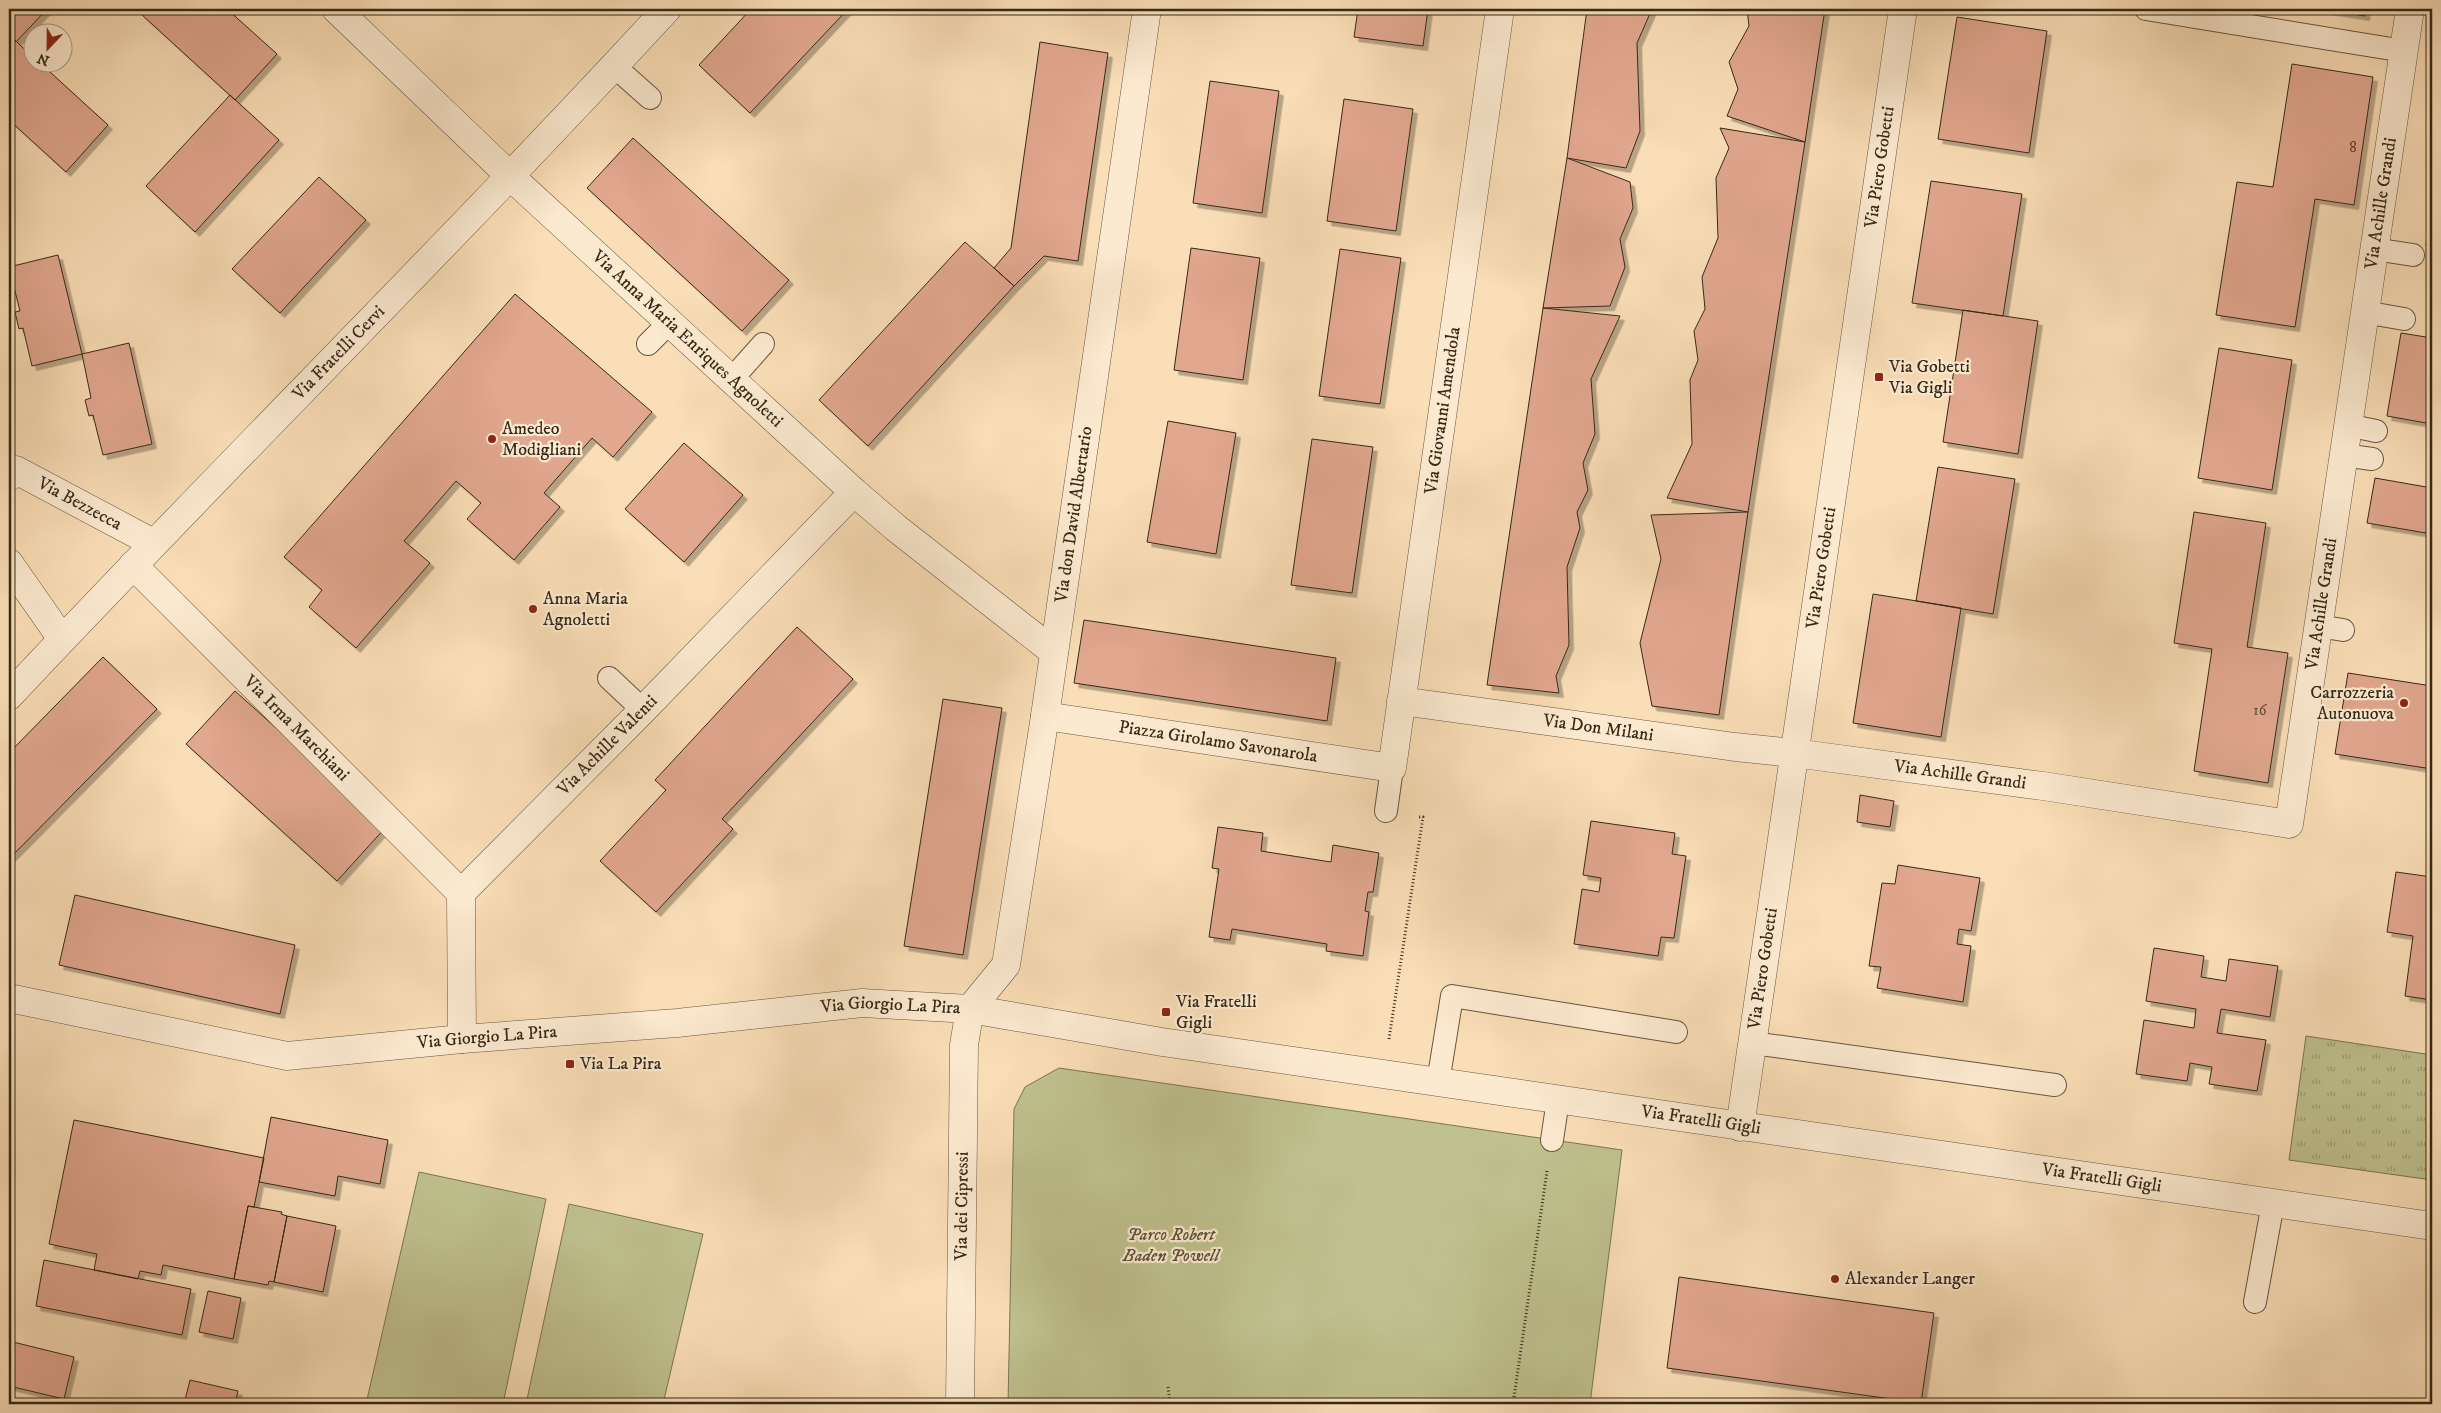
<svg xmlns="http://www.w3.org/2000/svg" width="2441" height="1413" viewBox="0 0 2441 1413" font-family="'IM FELL DW Pica',serif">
<defs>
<pattern id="grass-tufts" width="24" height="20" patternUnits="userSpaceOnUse" patternTransform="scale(1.25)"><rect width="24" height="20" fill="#bfc18e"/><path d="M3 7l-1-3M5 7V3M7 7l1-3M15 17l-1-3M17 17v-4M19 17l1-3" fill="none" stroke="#9c9d73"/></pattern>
<filter id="shadow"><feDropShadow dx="4.5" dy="4.5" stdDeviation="0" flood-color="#0004"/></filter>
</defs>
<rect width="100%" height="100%" fill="#fadeb7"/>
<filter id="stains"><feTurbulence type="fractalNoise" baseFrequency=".004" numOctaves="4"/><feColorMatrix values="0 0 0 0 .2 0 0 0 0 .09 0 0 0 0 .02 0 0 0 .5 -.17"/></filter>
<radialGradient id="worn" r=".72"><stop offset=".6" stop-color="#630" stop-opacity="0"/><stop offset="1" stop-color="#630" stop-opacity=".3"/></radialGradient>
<!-- grass -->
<path fill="url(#grass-tufts)" stroke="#7a7553" d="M2306,1036L2432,1055V1180L2289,1160Z"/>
<!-- green -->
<path fill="#bfc18e" stroke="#7a7553" d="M1059,1068L1622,1150L1590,1404H1008L1014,1109L1025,1087Z
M419,1172L546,1199L503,1404H366Z
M569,1204L703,1234L663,1404H526Z"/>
<!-- building -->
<path fill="#e1a78f" stroke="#362918" filter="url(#shadow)" d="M9,9H47L16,42L9,35Z
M146,9H227L277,54L235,100L141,14Z
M751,9H848L750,113L699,65Z
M1358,9H1428L1423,46L1354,37Z
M1587,9H1652L1637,43L1640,131L1626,168L1567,158Z
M1747,9H1825L1805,142L1727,116L1738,89L1729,62L1749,26Z
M2321,9H2366L2365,16Z
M1957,17L2047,31L2029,153L1938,139Z
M14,39L32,57V62H39L108,125L66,172L9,120V44Z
M1040,42L1108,53L1078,261L1044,256L1014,286L994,268L1011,248Z
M2292,64L2373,77L2354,205L2315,199L2295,327L2216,315L2237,182L2273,187Z
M1210,81L1279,91L1262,213L1193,203Z
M230,95L279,140L195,232L146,186Z
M1344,99L1413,109L1396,231L1327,221Z
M1720,128L1805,142L1748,512L1667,498L1692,444L1690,380L1698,360L1694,331L1705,309L1702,277L1718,238L1716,178L1729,148Z
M633,138L789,280L742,331L587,188Z
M1567,158L1630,182L1633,208L1620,239L1625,267L1610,306L1543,308Z
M319,177L366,220L280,313L232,269Z
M1931,181L2022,194L2003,316L1912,303Z
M2432,205V247L2426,246Z
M965,242L1014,286L868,446L819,400Z
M1191,248L1260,258L1243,380L1174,370Z
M1340,249L1401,258L1380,404L1319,396Z
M58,255L82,354L32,366L23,328L19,329L15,312L20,311L9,267Z
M515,294L652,412L613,457L592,438L544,493L560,507L514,560L467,519L481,503L456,481L404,541L430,563L356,648L309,607L322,590L284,557Z
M1543,308L1620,316L1591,379L1595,434L1583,463L1588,490L1577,512L1580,528L1567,567L1569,645L1556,676L1559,693L1487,685Z
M1963,310L2038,321L2018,454L1943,442Z
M2401,333L2432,338V424L2387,416Z
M129,343L152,444L103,455L93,415L89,416L85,400L91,398L82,354Z
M2219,348L2292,360L2272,490L2198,478Z
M1168,421L1236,433L1216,554L1147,542Z
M1312,439L1373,447L1352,593L1291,585Z
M684,443L743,495L684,562L625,509Z
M1938,467L2015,479L1993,614L1916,601Z
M2375,478L2432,488V534L2367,523Z
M1748,512L1719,715L1652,706L1640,643L1661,559L1651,515Z
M2194,512L2266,523L2247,647L2288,653L2268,783L2194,771L2212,649L2174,643Z
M1873,594L1961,608L1941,737L1853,723Z
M1084,620L1336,658L1327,721L1074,683Z
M797,627L853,679L722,819L733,829L656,912L600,861L666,790L655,780Z
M103,657L157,709L9,859V753Z
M2348,673L2432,686V769L2335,754Z
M235,691L386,827L337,881L186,744Z
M943,699L1002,708L963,955L904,946Z
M1860,795L1894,801L1890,827L1857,822Z
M1591,821L1675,833L1672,854L1686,856L1674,938L1661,937L1658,956L1574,944L1582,889L1599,892L1601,878L1583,875Z
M1218,827L1263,833L1261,851L1331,862L1333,845L1379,853L1373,892H1368L1365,911L1369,912L1363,956L1326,951L1327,944L1232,929L1230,940L1209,937L1219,869L1212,868Z
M1898,865L1980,878L1971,931L1959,929L1957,944L1971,946L1963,1002L1877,988L1881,967L1869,966L1882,883L1895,884Z
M2396,872L2432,877V1000L2405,996L2413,936L2387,932Z
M75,895L295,945L280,1014L59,965Z
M2154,948L2204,956L2201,977L2226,981L2229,959L2278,966L2270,1017L2221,1009L2217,1033L2266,1040L2257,1091L2209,1084L2212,1067L2190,1063L2187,1081L2136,1074L2144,1020L2194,1028L2196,1009L2146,1001Z
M271,1117L388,1140L380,1184L338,1176L335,1196L259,1182Z
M74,1120L264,1158L254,1207L248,1206L234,1279L163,1265L161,1275L140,1271L138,1279L94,1270L97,1254L49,1244Z
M248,1206L282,1212L281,1214L287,1216L274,1282L269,1281L268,1285L234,1279Z
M287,1216L336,1226L323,1292L274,1282Z
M44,1260L191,1289L182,1335L36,1306Z
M1679,1277L1934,1313L1921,1403L1667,1368Z
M208,1291L241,1298L233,1339L199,1332Z
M9,1341L74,1357L64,1399L9,1386Z
M190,1380L238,1391L235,1404H184Z
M2370,1400L2400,1404H2369Z"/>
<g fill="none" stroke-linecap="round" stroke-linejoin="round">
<!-- lane casing -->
<g stroke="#675640" stroke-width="24">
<path id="lane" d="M2146,9L2404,51
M614,66L650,98
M2374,249L2413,255
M2364,312L2404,319
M648,344L669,323
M731,380L763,344
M2347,425L2376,431
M2343,455L2372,459
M2318,626L2343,630
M609,678L643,710
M1386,811L1392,768
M1753,1043L2055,1085
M1438,1082L1452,996L1676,1032
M1552,1140L1558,1100
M2255,1302L2273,1203"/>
</g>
<!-- street casing -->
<g stroke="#675640" stroke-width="29">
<g id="street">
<path id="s1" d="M336,9L510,176L854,492L896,528L1054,652"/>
<path id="s2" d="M9,477L16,470L153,543"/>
<path d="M9,563L62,639"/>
<path id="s3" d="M133,565L461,893"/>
<path id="s4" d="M9,696C226,465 452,242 667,9"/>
<path id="s5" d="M1401,701L1735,747L1794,753L2043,786L2289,824L2410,9"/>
<path id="s6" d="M1045,716L1392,768L1500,9"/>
<path id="s7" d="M9,998L287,1056L462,1039L677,1023L862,1003L970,1009L1162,1042L2432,1226"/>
<path id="s8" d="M462,1039L461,893L643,710L854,492"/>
<path id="s9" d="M1740,1127L1903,9"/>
<path id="s10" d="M960,1404L964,1045L970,1009L1006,965L1045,716L1147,9"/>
</g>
</g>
<!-- path -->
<path stroke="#362918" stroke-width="3" stroke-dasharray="1 2.5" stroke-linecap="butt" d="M1389,1039L1423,817H1419
M1168,1387L1170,1404
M1278,1404V1403
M1513,1404L1547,1171"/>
<!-- lane -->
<use href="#lane" stroke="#fcead0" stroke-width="22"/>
<!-- street -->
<use href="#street" stroke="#fcead0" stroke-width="28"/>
</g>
<!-- markers -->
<g fill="#8f2418" stroke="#fcead0" stroke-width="2">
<rect x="1874" y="372" width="10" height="10" rx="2.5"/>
<circle cx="492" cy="439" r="5"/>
<circle cx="533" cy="609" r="5"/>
<circle cx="2404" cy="703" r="5"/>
<rect x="1161" y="1007" width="10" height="10" rx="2.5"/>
<rect x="565" y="1059" width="10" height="10" rx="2.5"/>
<circle cx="1835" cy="1279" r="5"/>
</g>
<g text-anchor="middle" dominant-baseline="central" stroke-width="4.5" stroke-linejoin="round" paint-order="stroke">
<!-- number labels -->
<g font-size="15" fill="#614836">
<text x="2353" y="147">8</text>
<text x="2260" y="710">16</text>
</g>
<!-- street labels -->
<g font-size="18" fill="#362918" stroke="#fcead0">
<text stroke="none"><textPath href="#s9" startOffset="970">Via Piero Gobetti</textPath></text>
<text stroke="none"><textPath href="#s5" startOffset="1524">Via Achille Grandi</textPath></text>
<text stroke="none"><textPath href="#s1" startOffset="482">Via Anna Maria Enriques Agnoletti</textPath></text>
<text stroke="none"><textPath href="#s4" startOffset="476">Via Fratelli Cervi</textPath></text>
<text stroke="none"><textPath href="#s6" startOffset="712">Via Giovanni Amendola</textPath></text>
<text stroke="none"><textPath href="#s2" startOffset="82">Via Bezzecca</textPath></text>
<text stroke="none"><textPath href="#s10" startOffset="908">Via don David Albertario</textPath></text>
<text stroke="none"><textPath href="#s9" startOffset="565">Via Piero Gobetti</textPath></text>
<text stroke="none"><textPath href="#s5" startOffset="1119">Via Achille Grandi</textPath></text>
<text stroke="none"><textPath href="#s5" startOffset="199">Via Don Milani</textPath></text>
<text stroke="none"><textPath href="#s3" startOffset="231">Via Irma Marchiani</textPath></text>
<text stroke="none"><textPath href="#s6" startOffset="175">Piazza Girolamo Savonarola</textPath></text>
<text stroke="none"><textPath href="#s8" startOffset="354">Via Achille Valenti</textPath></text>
<text stroke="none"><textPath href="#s5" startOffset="564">Via Achille Grandi</textPath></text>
<text stroke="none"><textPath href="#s9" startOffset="160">Via Piero Gobetti</textPath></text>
<text stroke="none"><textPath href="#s7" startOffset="890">Via Giorgio La Pira</textPath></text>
<text stroke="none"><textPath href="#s7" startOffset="485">Via Giorgio La Pira</textPath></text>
<text stroke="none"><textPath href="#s7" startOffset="1709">Via Fratelli Gigli</textPath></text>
<text stroke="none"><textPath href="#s7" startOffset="2114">Via Fratelli Gigli</textPath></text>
<text stroke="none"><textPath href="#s10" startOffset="198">Via dei Cipressi</textPath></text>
</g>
<!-- poi labels -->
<g font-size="18" fill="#362918" stroke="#fcead0" text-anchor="start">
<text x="1889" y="367">Via Gobetti<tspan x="1889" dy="21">Via Gigli</tspan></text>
<text x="502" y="429">Amedeo<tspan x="502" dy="21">Modigliani</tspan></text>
<text x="543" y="599">Anna Maria<tspan x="543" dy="21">Agnoletti</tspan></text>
<text x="2394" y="693" text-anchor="end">Carrozzeria<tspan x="2394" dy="21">Autonuova</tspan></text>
<text x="1176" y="1002">Via Fratelli<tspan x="1176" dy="21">Gigli</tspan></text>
<text x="580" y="1064">Via La Pira</text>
<text x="1845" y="1279">Alexander Langer</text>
</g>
<!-- park labels -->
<g font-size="18" font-style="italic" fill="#584f36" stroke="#fcead0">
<text x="1171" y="1235">Parco Robert<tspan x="1171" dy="21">Baden Powell</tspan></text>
</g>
</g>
<!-- margin -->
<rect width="2441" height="1413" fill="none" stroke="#fadeb7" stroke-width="30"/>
<rect x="10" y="10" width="2421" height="1393" fill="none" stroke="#362918" stroke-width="2.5"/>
<rect x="15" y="15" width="2411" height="1383" fill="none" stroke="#362918"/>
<!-- north arrow -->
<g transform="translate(48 48) rotate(202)"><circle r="24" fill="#fcead0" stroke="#ad9d86"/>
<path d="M0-4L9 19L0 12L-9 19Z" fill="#8f2418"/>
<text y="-8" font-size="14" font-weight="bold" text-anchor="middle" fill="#362918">N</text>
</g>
<rect width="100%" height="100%" filter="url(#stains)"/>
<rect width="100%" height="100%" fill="url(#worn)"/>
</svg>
